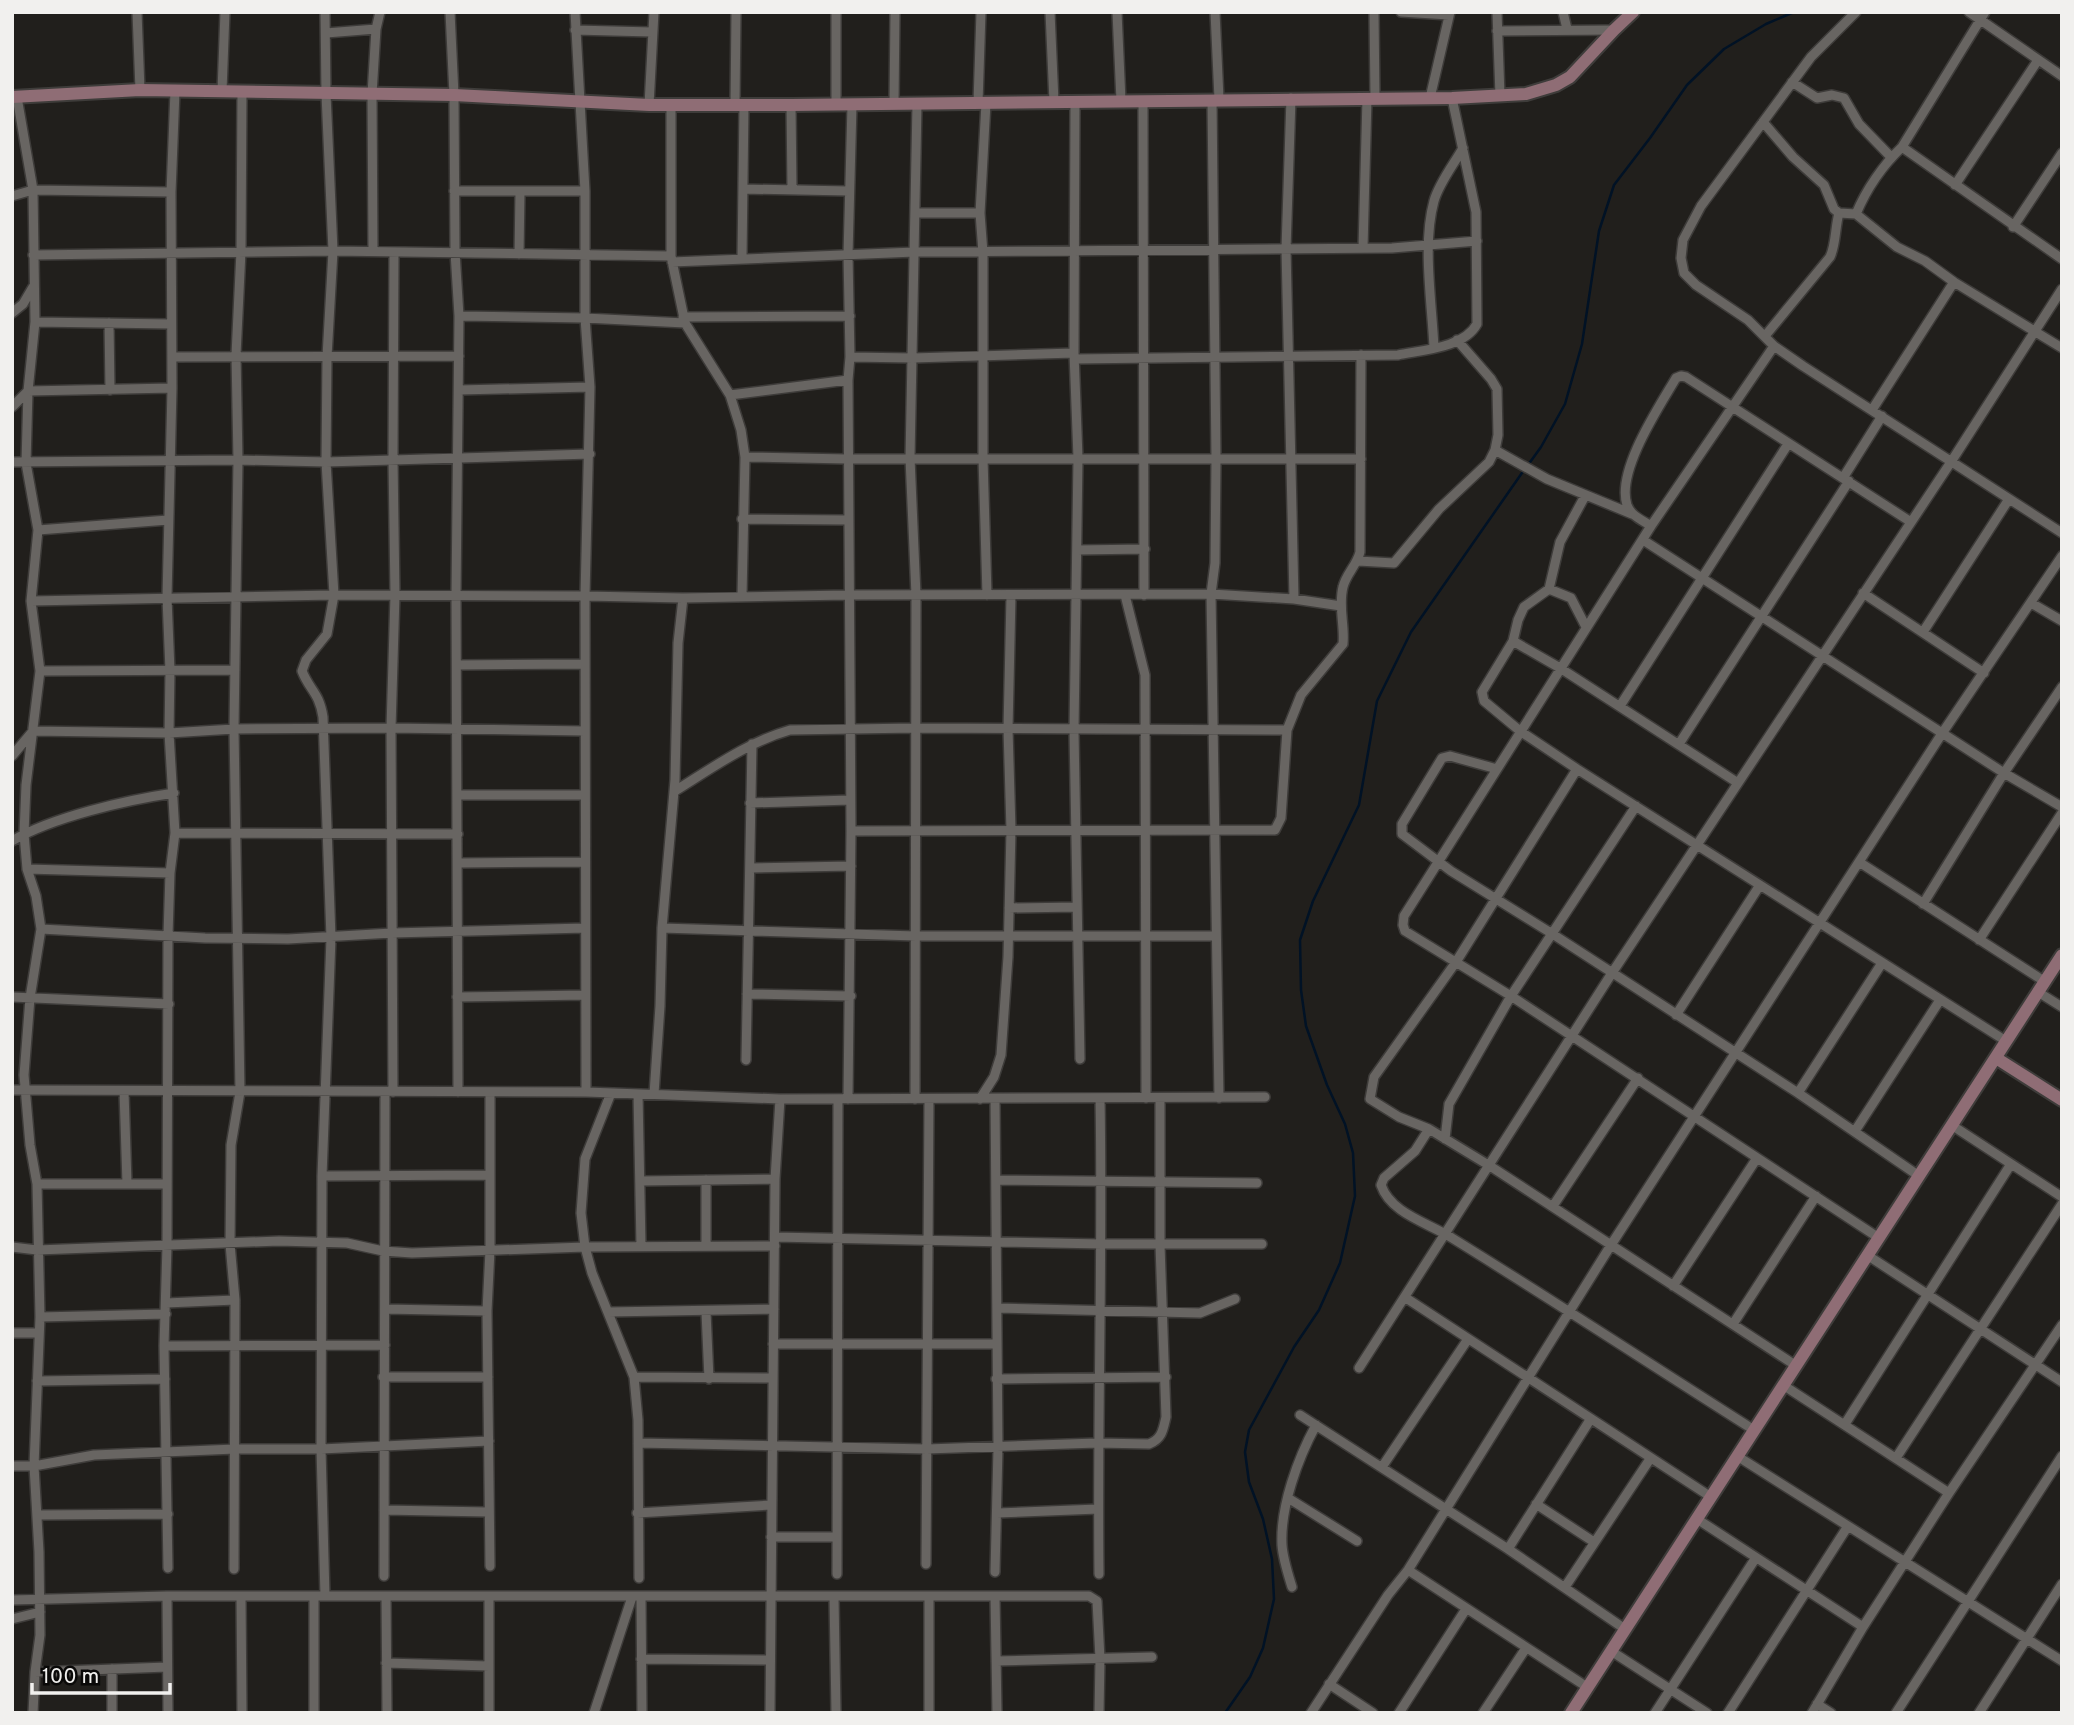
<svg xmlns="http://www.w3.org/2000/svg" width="2074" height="1725" viewBox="0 0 2074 1725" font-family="Overpass,sans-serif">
<rect width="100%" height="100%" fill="#211f1c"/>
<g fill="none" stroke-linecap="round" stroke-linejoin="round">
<!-- stream -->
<path stroke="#011225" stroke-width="2.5" d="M1528,465L1541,447L1565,404L1582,344L1599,231L1614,185L1650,138L1687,85L1724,49L1766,24L1794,12
M1225,1713L1250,1677L1263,1648L1274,1599L1272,1559L1263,1519L1249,1482L1245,1452L1249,1430L1294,1347L1319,1310L1340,1263L1355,1196L1353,1153L1345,1124L1327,1085L1306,1026L1301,990L1300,940L1313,901L1359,805L1377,701L1411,632L1524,470"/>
<!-- street casing -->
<g stroke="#3e3c3a" stroke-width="12">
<path id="street" d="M137,12L140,90
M450,12L454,95L455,252L459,316L456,595L458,1092
M575,12L585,191V318L590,387L585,596L586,1092
M836,12V105
M1050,12L1054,102
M1117,12L1121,101
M1215,12L1219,99
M1374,12L1375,98
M1401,12L1449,15
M1497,12L1500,96
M1563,12L1567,29
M1856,12L1811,57L1701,206L1683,240L1681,258L1684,273L1696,285L1748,320L1774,346L1803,366L2062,533
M1969,12L2062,76
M575,30L652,32
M1497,31L1614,30
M326,33L376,29
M1792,82L1817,98L1832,95L1844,98L1859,124L1891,157
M222,91L225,12
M17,97L33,190L35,322L28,391L26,463L38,530L31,601L40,671L26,785L24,834L27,869L36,896L41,929L30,998L24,1075L30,1145L37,1184L40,1317L34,1466L39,1552L40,1635L35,1672L33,1713
M1291,98L1286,249L1294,599
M1430,98L1450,12
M1212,100L1216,459L1215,563L1211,594L1219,1098
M1143,101L1144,595
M1075,102L1074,353L1078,458L1074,731L1080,1059
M978,103L981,12
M986,103L980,213L983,253V458L987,595
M894,104L895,12
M649,105L654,12
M671,105V256L685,323L730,395L741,430L745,457L742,596
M735,105L736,12
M791,105L792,189
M1763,122L1793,157L1824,185L1834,209L1839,213L1856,214L1897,247L1925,261L1954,282
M1902,147L2062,259
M1955,185L2038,60
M743,189L849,191
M454,191H585
M12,196L33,190L171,192
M916,213H980
M1856,214C1866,190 1883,165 1902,147L1985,12
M2013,227L2062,153
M1363,248L1367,98
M373,251L372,94L376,29L380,12
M519,254L520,192
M33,255L333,251L671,256
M742,258L744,105
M672,262L915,252L1392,248L1477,241
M12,313L23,304L33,287
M459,316L585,318L685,323
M683,317L850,316
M35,322L171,324
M109,323L110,390
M1765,336L1830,257C1836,245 1835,227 1839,213
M1774,346L1651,526L1404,916L1403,925L1405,931L1511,996L1879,1238
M1434,348C1432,303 1422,244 1434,201C1439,183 1454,164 1463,148
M172,357L459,356
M850,357L913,358L1074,353
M1075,359L1398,355C1422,350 1464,348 1477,324L1476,212L1452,98
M459,390L590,387
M730,395L848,380
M12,407L28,391L172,388
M1872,410L1954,282L2062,348
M1495,450L1547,479L1632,514
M745,457L847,459H1361
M12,462L238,460L326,462L590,454
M1843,478L1882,416
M1585,496L1560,542L1549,589L1524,607L1518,620L1513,641L1482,692L1484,701L1520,731L1577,769L2006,1041
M742,519L847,520
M1651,526C1642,520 1631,516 1627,505C1616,471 1659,407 1676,378L1681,376L1686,377L1911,522
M38,530L168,520
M1643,540L2004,773L2062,807
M1077,550L1145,549
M1358,561L1394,563L1439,509L1489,462L1495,450L1498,435L1497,389L1491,379L1457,340
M1549,589L1571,598L1586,627
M1863,593L1984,673
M1125,595L1145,675L1146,1098
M31,601L334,595L585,596L683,598L848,595L1211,594L1294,599L1341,606
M2031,603L2062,621
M1923,632L2009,499
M1513,641L1560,668L1738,783
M457,665L585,664
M40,671L235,670
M1620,706L1788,444
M1679,744L1849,481
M12,756L33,731L169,733L234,729L391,728L585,731
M1497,769L1450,756L1442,758L1402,824V834L1451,871L1551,933L1798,1093L1919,1176
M1577,769L1456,962L1374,1077L1370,1099L1399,1117L1429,1129L1490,1166L1795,1365
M675,791C712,768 748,742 790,730L915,728L1287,730
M458,795H585
M750,803L850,800
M851,831L1275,830L1281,818L1287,730L1301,695L1343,644C1345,626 1338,606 1343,587C1346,574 1357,565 1360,552L1361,355
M175,833L458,834
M12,841C52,817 127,800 174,793
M1859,862L2044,981
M458,863L585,862
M750,868L851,866
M27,869L170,873
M1923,904L2004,773L2062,687
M1009,908L1077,907
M662,928L916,936H1216
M41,929L205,938L288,939L392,933L585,928
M1979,940L2062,813
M2038,992L2062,1007
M747,994L851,996
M12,997L169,1004
M457,997L585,995
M1676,1015L1760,885
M746,1060L752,744
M12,1090L586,1092L780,1099L1265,1097
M124,1091L127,1184
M393,1092L391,728L395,595L393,459L394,252
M611,1093L585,1159L581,1213L585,1247L592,1273L634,1377L638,1420L639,1578
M1798,1093L1882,963
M638,1094L641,1246
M654,1094L660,1006L662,928L675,780L678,643L683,598
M848,1099L851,831L848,380L850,357L848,255L852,105
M915,1099L916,595L910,458L917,104
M980,1099L994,1077L1001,1055L1008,957L1011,830L1008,729L1011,596
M1953,1126L2062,1197
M1429,1129L1415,1151L1384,1178L1381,1185C1391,1214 1429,1223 1452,1238C1554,1301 1653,1366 1754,1430
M1855,1131L1940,1000
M1445,1139L1449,1104L1511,996L1636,806
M322,1176L488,1175
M706,1180V1246
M996,1180L1257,1183
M640,1181L775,1179
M37,1184H167
M1553,1206L1638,1078
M775,1237L1102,1244H1262
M12,1247L37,1250L279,1241L347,1243L383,1251L412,1253L585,1247L775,1246
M1867,1255L2062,1382
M1673,1286L1757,1158
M1406,1298L1711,1497
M166,1303L235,1300
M997,1308L1200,1313L1235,1299
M385,1309L487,1311
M608,1312L774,1309
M706,1312L709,1379
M40,1317L166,1314
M1733,1324L1816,1196
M12,1333H39
M773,1344H996
M164,1346L385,1345
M1359,1368L1612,973L1951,462L2062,289
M383,1377H488
M634,1377L773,1378
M996,1379L1166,1377
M37,1381L165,1379
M1783,1385L1949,1493
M1300,1415L1508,1549L1625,1629
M1845,1424L2011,1164
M638,1443L927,1449L1097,1443L1149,1444C1162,1439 1163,1430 1166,1417L1160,1245V1098
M1737,1456L2062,1661
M1896,1458L2062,1204
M12,1466H34L94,1455L235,1449H321L489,1441
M1382,1467L1468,1339
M1288,1498L1357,1541
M1536,1504L1594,1542
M384,1510L488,1512
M637,1513L771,1505
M997,1513L1098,1509
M38,1515L168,1514
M1697,1519L1863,1627
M771,1537H837
M1508,1549L1590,1420
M926,1564L929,1099
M490,1566L487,1311L490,1250V1092
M168,1568L164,1346L167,1246L168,935L170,873L175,833L169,733L170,671L167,598L172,388L171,192L175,91
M234,1569L235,1300L230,1244L231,1145L240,1092L234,729L238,460L236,355L241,251L242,91
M1408,1570L1587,1687
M995,1572L998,1448L995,1099
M837,1574L838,1099
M1099,1574C1097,1415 1103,1257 1100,1098
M384,1576L385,1092
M1292,1587C1288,1574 1283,1559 1282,1545C1280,1507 1298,1458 1316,1425
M1565,1587L1650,1459
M167,1596L168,1713
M241,1596L242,1713
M314,1596V1713
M325,1596L321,1449L322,1176L331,938L323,717C319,692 310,691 302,671L306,660L327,634L334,595L326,462L327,357L333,251L326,94L325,12
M386,1596L387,1713
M489,1596V1713
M641,1597L642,1713
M834,1597L836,1713
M929,1597V1713
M995,1597L997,1713
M12,1600L167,1596H1089L1097,1601L1100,1659L1099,1713
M12,1619L40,1612
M1611,1651L1707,1713
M641,1659L770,1660
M996,1661L1152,1657
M386,1663L489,1666
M112,1669V1713
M35,1672L167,1667
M1329,1684L1373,1713
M1817,1704L1831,1713
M594,1713L632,1597
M770,1713L775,1179L780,1099
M1311,1713L1388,1595L1408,1570L1611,1245L1943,732L2062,556
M1399,1713L1466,1609
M1483,1713L1526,1648
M1655,1713L1755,1559
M1728,1713L1848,1526
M1812,1713L1863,1627L1949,1493L2062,1325
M1896,1713L2062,1456
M1979,1713L2062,1584"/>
</g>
<!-- secondary casing -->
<g stroke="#3e3c3a" stroke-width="16">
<path id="secondary" d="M12,97L140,90L454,95L649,105H791L1452,98L1526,94L1556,85L1570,77L1614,30L1633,12
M1996,1058L2062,1100
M1571,1713L2062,955"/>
</g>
<!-- street -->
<use href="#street" stroke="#686562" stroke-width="9"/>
<!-- secondary -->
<use href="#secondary" stroke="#8f6d75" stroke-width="12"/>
</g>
<!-- border -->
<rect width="2074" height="1725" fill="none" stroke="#f1f0ee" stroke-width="28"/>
<!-- scale -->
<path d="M32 1683v10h138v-10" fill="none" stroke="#f1f0ee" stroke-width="3.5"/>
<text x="42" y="1683" font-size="21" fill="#f1f0ee" stroke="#0a0908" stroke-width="5" paint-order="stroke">100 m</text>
</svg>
